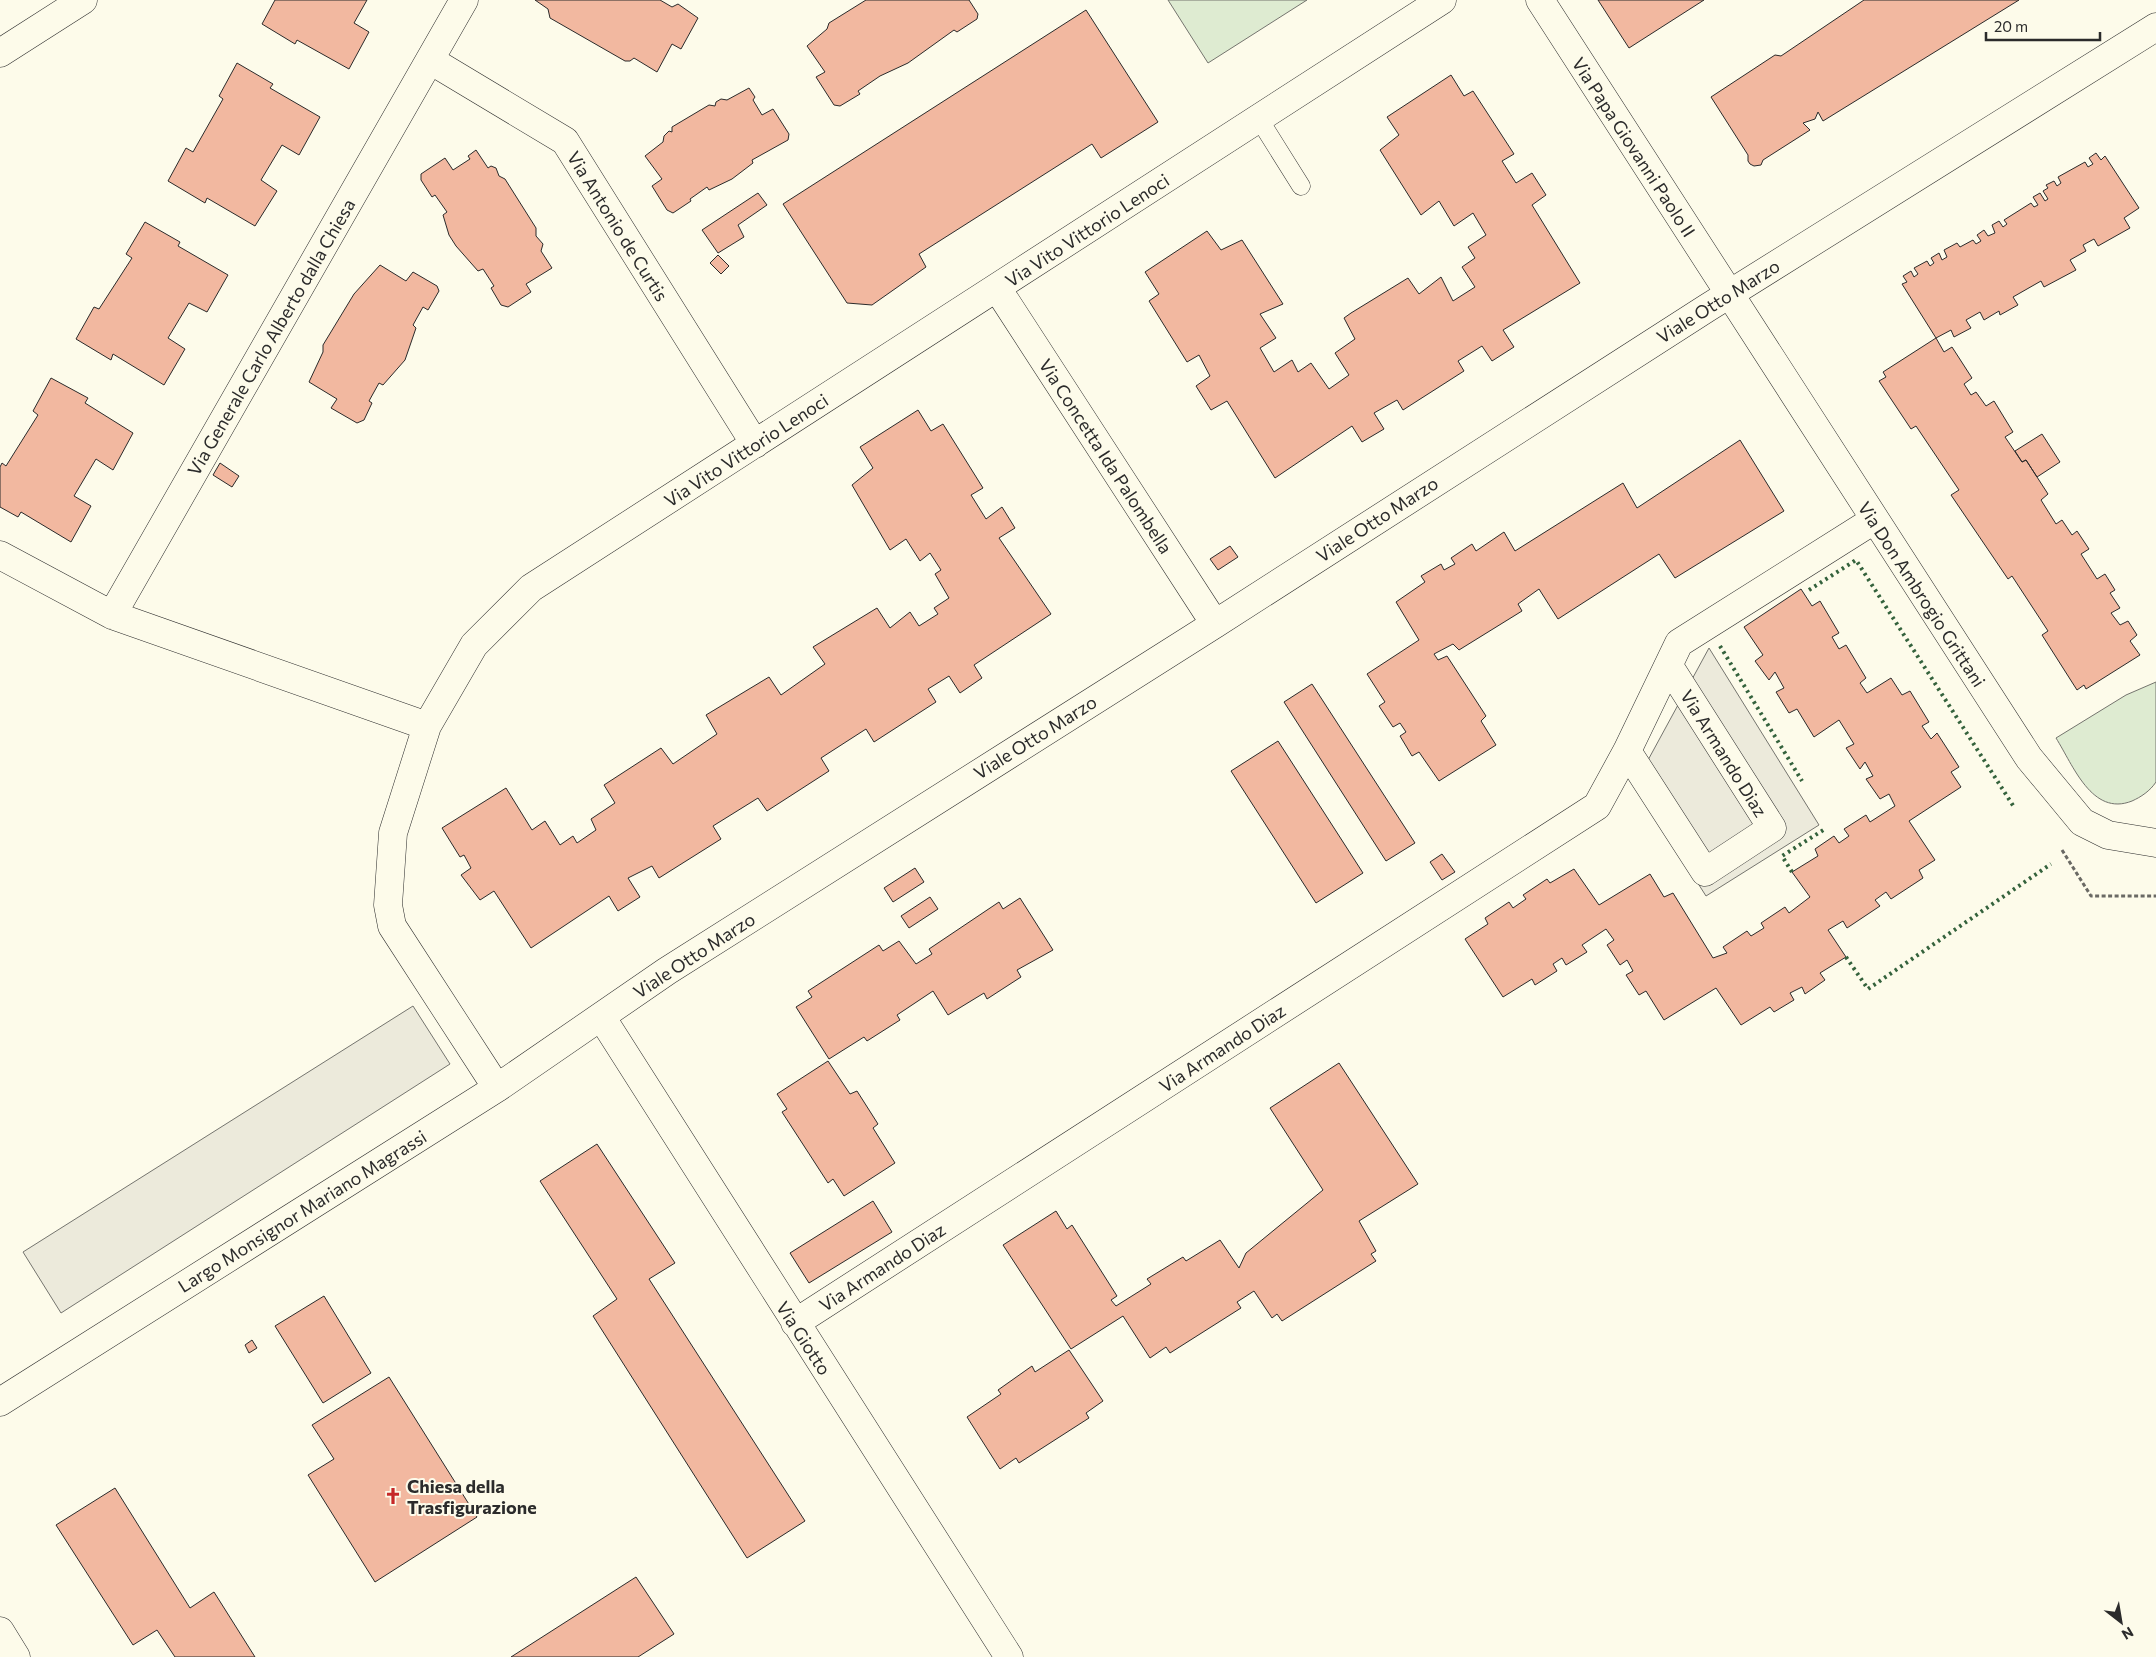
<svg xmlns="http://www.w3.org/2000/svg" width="2156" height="1657" viewBox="0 0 2156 1657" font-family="Commissioner,sans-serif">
<rect width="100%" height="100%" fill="#fdfbea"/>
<!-- green -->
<path fill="#deebd1" stroke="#74746e" d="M1168,0H1307L1208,63Z
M2156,682V782C2150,791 2141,797 2132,801C2092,817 2073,765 2056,738L2126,695Z"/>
<!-- parking -->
<path fill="#eceadb" stroke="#74746e" d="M1709,648L1819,825L1706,896L1635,784Z
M413,1006L450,1064L61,1313L23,1252Z"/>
<!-- building -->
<path fill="#f2b8a0" stroke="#2b2b2b" d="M275,0H367L354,23L369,32L349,69L297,40L295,44L262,24Z
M535,0H660L672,7L678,4L698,18L681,49L672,44L657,72L634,58L630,61H625L550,18L548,9Z
M866,0H969L978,14L977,19L957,32L954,30L908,63L880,76L858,91L860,94L840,106L834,105L816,77L825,72L807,46L827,29L829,23Z
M1598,0H1704L1629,48Z
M1864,0H2019L1823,121L1818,112L1815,119L1803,123L1810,130L1763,160L1761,165L1754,166L1750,164L1748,161V155L1711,97L1775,55L1781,56Z
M1086,10L1158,122L1101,158L1092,144L919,254L926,267L872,305L847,303L783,204Z
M237,63L273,84L270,88L320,117L299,155L282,145L261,180L277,191L255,226L207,198L205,203L168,181L186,148L193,152L223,99L219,96Z
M1451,75L1464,96L1473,91L1514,154L1502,161L1516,183L1532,173L1546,195L1532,205L1580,283L1503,330L1514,347L1492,361L1482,346L1458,361L1464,371L1403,410L1397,400L1374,413L1384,429L1362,442L1352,426L1275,478L1227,401L1211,410L1196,386L1210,376L1199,355L1187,362L1149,301L1159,294L1145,272L1207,231L1221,250L1242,240L1283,304L1260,314L1276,338L1260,348L1274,372L1292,360L1298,372L1311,363L1329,389L1349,375L1335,353L1355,339L1344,318L1351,313L1408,278L1419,294L1441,277L1453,301L1475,287L1462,267L1475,258L1468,247L1486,235L1473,213L1454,226L1439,201L1421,215L1380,150L1399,135L1387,117Z
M749,88L755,97L753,100L762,115L773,109L789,134L788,140L752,160L753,163L732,179L709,190L707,187L690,199L691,201L673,213L667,210L652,186L662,179L645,156L663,142L664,136L669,131L672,132V127L709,105L715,106L716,102L721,99L727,100Z
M476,150L488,168L491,166L496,168L499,176L505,179L536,228V236L543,244L541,251L552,268L526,284L531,292L508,307L501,305L491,288L494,286L483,269L478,271L456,246L449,235L443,215L447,212L435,195L432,197L421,180V174L445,158L453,170L470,159L468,156Z
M2096,153L2101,160L2105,156L2139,208L2124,218L2130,228L2098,246L2094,239L2083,245L2086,251L2070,260L2076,270L2044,287L2041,281L2013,297L2018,305L2000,315L1999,311L1984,320L1980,312L1966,320L1971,328L1954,337L1951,330L1936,338L1902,284L1907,282L1903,276L1911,271L1914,277L1918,274L1914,268L1927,261L1930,266L1934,263L1931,258L1939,253L1942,260L1947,257L1944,250L1957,243L1960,247L1973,240L1976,244L1981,241L1977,235L1984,230L1988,236L1995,233L1992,225L1999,221L2003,227L2007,224L2004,220L2031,203L2034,207L2038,205L2033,197L2040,193L2045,201L2048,199L2043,191L2048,188L2046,185L2054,181L2057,186L2061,183L2058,177L2085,162L2088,167L2093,164L2089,158Z
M758,193L767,205L738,225L744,237L718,253L702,230Z
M145,222L180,242L178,246L228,275L207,312L189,303L168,338L185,349L164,385L113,354L111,360L76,339L94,307L99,309L132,258L126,254Z
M718,255L729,266L721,274L710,263Z
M380,265L406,281L413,272L437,286L439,291L428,310L423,307L413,325L416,328L405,360L383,385L379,383L369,401L372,403L364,420L357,423L331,408L337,399L309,382L323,352V345L354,294Z
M1936,338L1944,352L1952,347L1972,378L1964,384L1971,395L1976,392L1986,406L1994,401L2013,432L2005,437L2022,462L2026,460L2048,494L2041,500L2056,524L2062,520L2072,535L2077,531L2089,549L2081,554L2097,579L2105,574L2115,590L2110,593L2120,608L2111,613L2120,625L2128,621L2137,635L2130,641L2140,655L2086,689L2084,685L2077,690L2042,635L2048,631L2012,576L2008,579L1951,495L1959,490L1916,426L1911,429L1879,381L1886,377L1883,372Z
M51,378L88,398L85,403L133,433L113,470L96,459L74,496L91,506L71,542L21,512L18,517L0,507V467L2,463L6,466L38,415L33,411Z
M918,410L931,431L943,424L983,488L971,495L986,519L1002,507L1015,528L999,538L1051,614L974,665L982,678L960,693L949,676L928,689L936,702L874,742L866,729L821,758L829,771L767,811L758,798L713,826L721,839L659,878L652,866L628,878L640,897L618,911L609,896L531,948L494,891L480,900L461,875L471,868L464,855L460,857L442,828L506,788L532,830L545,821L560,845L573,836L577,843L596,830L591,819L615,803L604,785L661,748L673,764L717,734L706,715L769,677L781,695L825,664L813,647L877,608L890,628L910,612L919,626L938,614L934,608L949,598L935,574L941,570L930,553L920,561L906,539L890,550L852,485L873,468L860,447Z
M2042,434L2060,462L2037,477L2026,460L2022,462L2015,451Z
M1740,440L1784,511L1675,578L1659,554L1558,619L1539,589L1518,604L1522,611L1459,650L1453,644L1434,654L1438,660L1447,656L1486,716L1481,721L1496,745L1439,781L1419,752L1412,756L1400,736L1406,732L1400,723L1393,727L1379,706L1385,702L1367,674L1419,640L1396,602L1425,582L1421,576L1441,564L1444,570L1455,564L1451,558L1472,544L1476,551L1504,532L1515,551L1623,483L1637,508Z
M220,463L239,476L232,487L213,475Z
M1230,546L1238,557L1218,570L1210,559Z
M1801,589L1812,606L1820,601L1839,633L1832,637L1839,649L1846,645L1866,678L1860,683L1867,693L1891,678L1902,695L1910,691L1929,722L1922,726L1931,739L1937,733L1959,767L1951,772L1961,787L1909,821L1935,860L1919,870L1923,878L1891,899L1886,892L1875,900L1880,906L1847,928L1843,921L1828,930L1846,957L1820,973L1825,980L1805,994L1802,987L1790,993L1794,1000L1774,1012L1770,1007L1741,1025L1716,988L1664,1020L1646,991L1639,995L1626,975L1633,971L1627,960L1620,965L1607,945L1614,940L1606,929L1582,945L1587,952L1566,965L1562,958L1553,964L1557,971L1535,985L1532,979L1503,997L1465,939L1488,924L1485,918L1509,902L1513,908L1526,899L1523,895L1547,879L1550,883L1574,869L1599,905L1650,874L1664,897L1673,893L1713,958L1727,953L1723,947L1747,931L1751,936L1764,928L1761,923L1785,907L1789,913L1810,897L1792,872L1818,856L1815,849L1834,836L1839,843L1849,836L1844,829L1866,815L1870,822L1895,806L1889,794L1880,799L1866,779L1873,776L1865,762L1860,769L1846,748L1854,744L1839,720L1814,737L1797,709L1789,713L1776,692L1784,688L1775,672L1769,680L1755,661L1763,655L1744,627Z
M1312,684L1415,843L1386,861L1284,702Z
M1278,741L1363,873L1316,903L1231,771Z
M1442,854L1455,872L1442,880L1430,862Z
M915,868L924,882L893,902L884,888Z
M930,897L938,909L909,928L901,916Z
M1020,898L1053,950L1017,970L1021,977L987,999L984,993L948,1015L933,991L897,1015L900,1020L867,1041L864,1037L829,1059L796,1007L812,997L808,991L879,945L883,951L899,941L916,964L932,954L929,949L999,902L1003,909Z
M828,1061L850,1094L857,1091L878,1124L873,1128L895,1163L844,1196L833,1179L828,1183L782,1112L787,1109L777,1094Z
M1339,1063L1418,1184L1359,1221L1376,1251L1371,1254L1376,1261L1282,1321L1277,1314L1272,1318L1254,1291L1237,1302L1241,1308L1170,1353L1166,1347L1150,1358L1123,1316L1071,1349L1003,1245L1056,1211L1067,1229L1072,1225L1117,1296L1111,1300L1116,1306L1151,1284L1147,1279L1183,1257L1186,1261L1220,1240L1239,1268L1246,1253L1323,1190L1270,1108Z
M597,1144L675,1263L649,1279L805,1521L747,1558L593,1316L617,1299L540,1181Z
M873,1201L892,1232L809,1283L790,1253Z
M324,1296L371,1373L323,1403L275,1326Z
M252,1340L257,1348L249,1353L245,1345Z
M1069,1350L1103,1401L1086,1413L1089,1418L1019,1463L1016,1458L1000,1469L967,1417L1001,1394L998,1390L1032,1366L1035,1372Z
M389,1377L477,1517L375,1582L308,1475L334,1459L312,1425Z
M115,1488L190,1608L214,1592L255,1657H175L157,1630L133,1645L56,1525Z
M636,1577L674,1634L638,1657H511Z"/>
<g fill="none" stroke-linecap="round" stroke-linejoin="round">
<!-- lane casing -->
<g stroke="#2b2b2b" stroke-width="19">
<path id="lane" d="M1259,119L1301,186"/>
</g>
<!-- street casing -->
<g stroke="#2b2b2b" stroke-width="29">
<path id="street" d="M1540,0L2029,758L2082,822L2108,835L2156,843
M0,53L83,0
M430,60L565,141L755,444
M997,288L1215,624
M0,555L112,615L427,726
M112,615L464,0
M1627,751L1705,872L1772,828L1669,666
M602,1018L1009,1657
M497,1088L392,926L388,905L393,833L427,726L474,645L531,588L1442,0
M795,1323L1597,806L1627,751L1679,643L1874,520
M0,1402L497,1088L667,971L1215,624L1707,308L2156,27
M0,1631L16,1657"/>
</g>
<!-- path -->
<path stroke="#6a6964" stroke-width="3" stroke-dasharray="4 2.5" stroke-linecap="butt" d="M2062,850L2091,896H2156"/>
<!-- lane -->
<use href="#lane" stroke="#fdfbea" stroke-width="18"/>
<!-- street -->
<use href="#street" stroke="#fdfbea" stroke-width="28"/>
<!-- hedge -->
<path stroke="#34623c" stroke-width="4" stroke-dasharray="2.5 4" stroke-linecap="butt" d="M1809,590L1856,560L2014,807
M1720,646L1802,781
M1792,872L1782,856L1825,829
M1846,957L1868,989L2051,864"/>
</g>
<!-- icons -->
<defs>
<g id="church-bare" transform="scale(1.35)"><path d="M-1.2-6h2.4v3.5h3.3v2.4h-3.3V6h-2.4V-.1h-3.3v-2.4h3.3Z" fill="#c62828" stroke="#fdfbea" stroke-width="2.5" paint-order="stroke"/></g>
</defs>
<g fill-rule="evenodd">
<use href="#church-bare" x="393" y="1496"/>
</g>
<g text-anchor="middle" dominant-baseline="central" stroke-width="4" stroke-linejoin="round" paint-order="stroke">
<!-- street labels -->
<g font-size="18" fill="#2b2b2b" stroke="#fdfbea">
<text transform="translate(1634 147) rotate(57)">Via Papa Giovanni Paolo II</text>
<text transform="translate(618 226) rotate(58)">Via Antonio de Curtis</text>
<text transform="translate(1087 230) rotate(-33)">Via Vito Vittorio Lenoci</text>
<text transform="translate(1718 301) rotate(-32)">Viale Otto Marzo</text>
<text transform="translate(271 337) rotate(-60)">Via Generale Carlo Alberto dalla Chiesa</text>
<text transform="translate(746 450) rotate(-33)">Via Vito Vittorio Lenoci</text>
<text transform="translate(1106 456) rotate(57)">Via Concetta Ida Palombella</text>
<text transform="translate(1377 519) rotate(-33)">Viale Otto Marzo</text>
<text transform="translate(1922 594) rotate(57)">Via Don Ambrogio Grittani</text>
<text transform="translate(1035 737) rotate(-32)">Viale Otto Marzo</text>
<text transform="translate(1724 753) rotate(58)">Via Armando Diaz</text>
<text transform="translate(694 955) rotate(-33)">Viale Otto Marzo</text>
<text transform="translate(1222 1048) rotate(-33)">Via Armando Diaz</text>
<text transform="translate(302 1211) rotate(-32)">Largo Monsignor Mariano Magrassi</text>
<text transform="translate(882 1267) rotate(-33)">Via Armando Diaz</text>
<text transform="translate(804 1338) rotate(57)">Via Giotto</text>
</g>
<!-- poi labels -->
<g font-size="18" font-weight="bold" fill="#2b2b2b" stroke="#fdfbea" text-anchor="start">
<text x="407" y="1486">Chiesa della<tspan x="407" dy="21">Trasfigurazione</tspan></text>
</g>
</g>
<!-- north arrow -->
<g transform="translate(2121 1622) rotate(149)" stroke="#fdfbea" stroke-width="4" paint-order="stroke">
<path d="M0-4L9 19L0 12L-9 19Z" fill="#2b2b2b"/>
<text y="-8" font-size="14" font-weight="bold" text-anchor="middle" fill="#2b2b2b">N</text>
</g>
<!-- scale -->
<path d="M1986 32v8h114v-8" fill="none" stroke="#2b2b2b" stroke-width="2.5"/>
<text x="1994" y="32" font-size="15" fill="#2b2b2b" stroke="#fdfbea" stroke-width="4" paint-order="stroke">20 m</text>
</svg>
